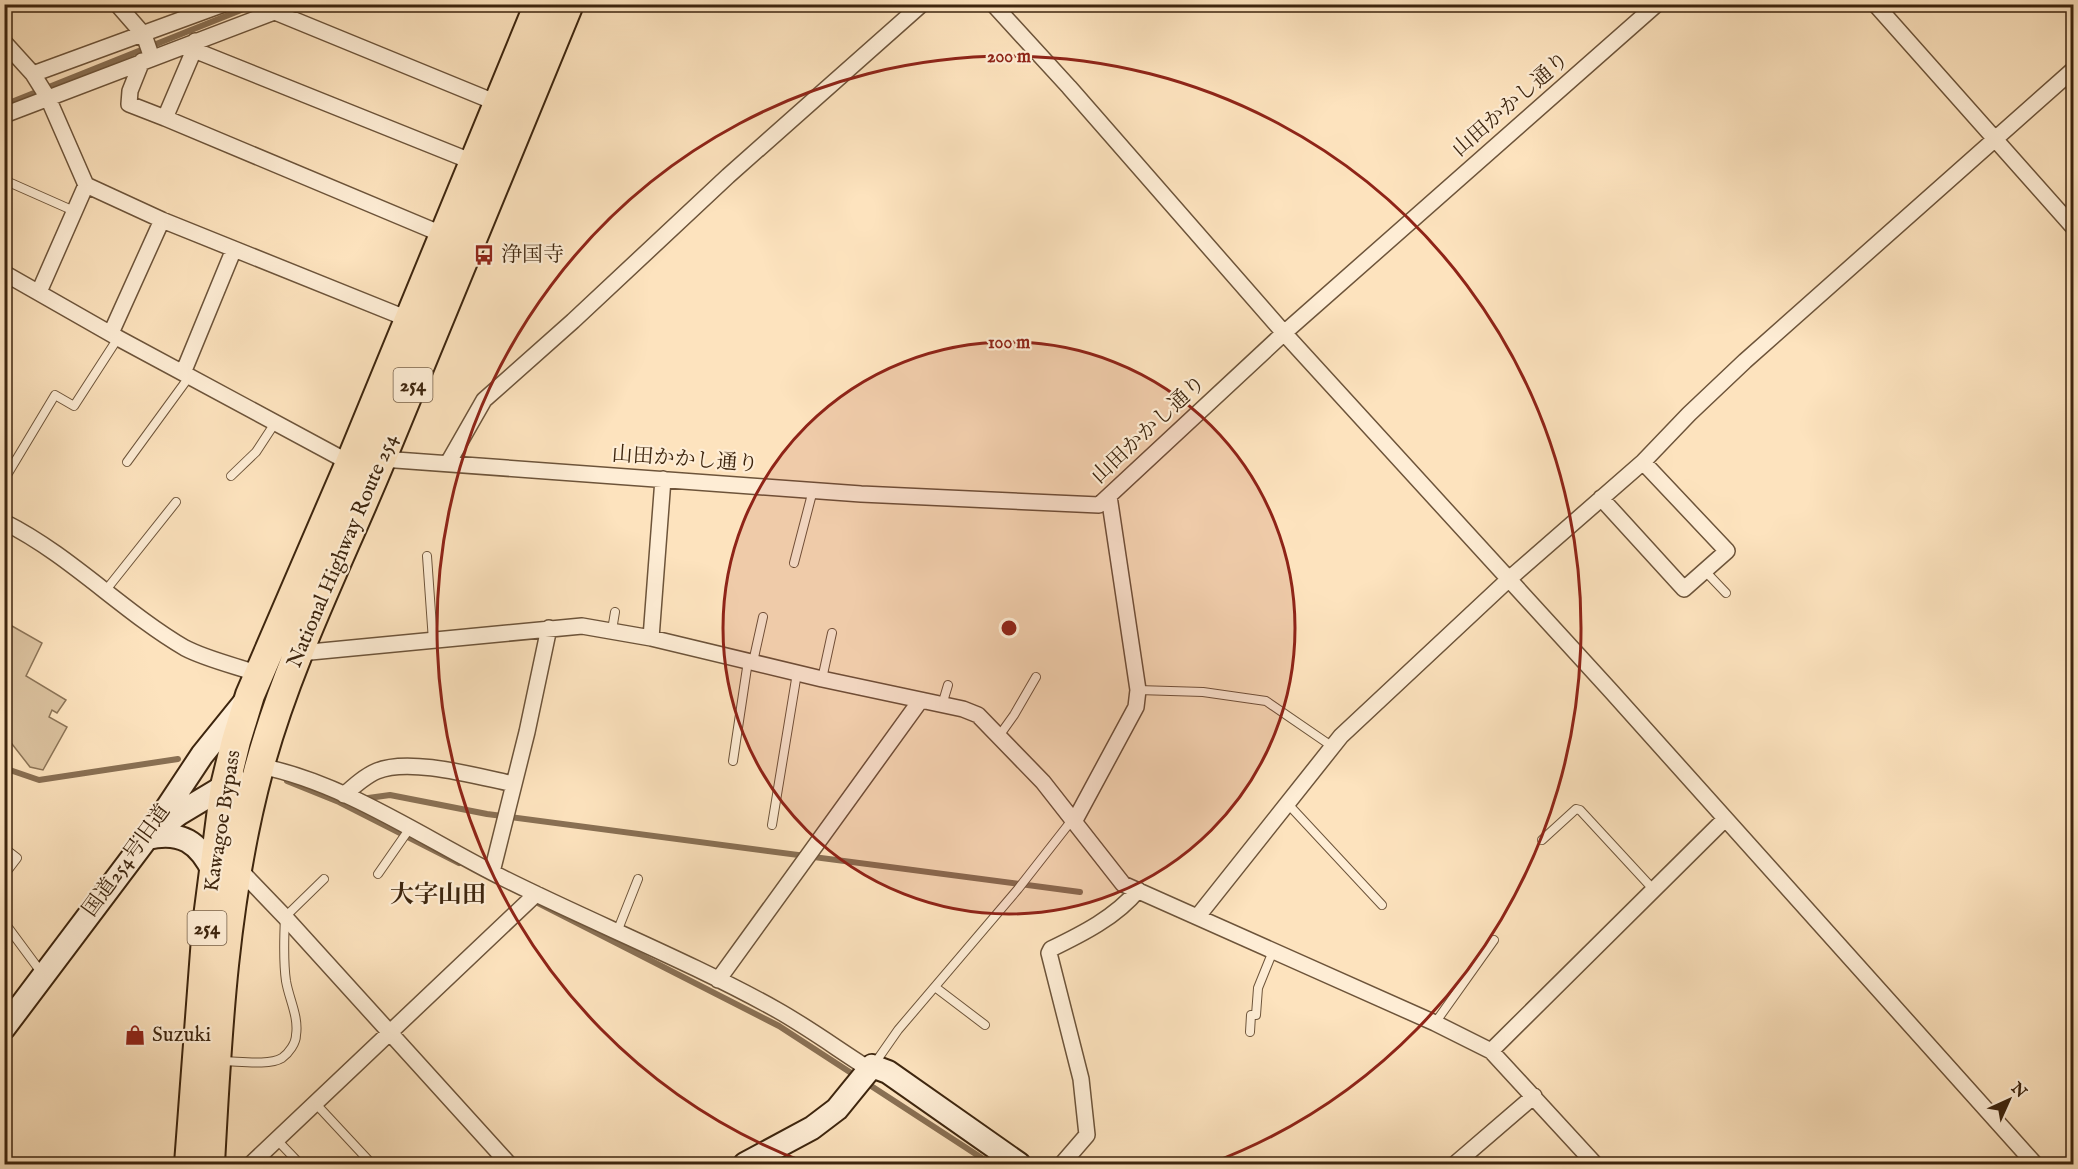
<svg xmlns="http://www.w3.org/2000/svg" width="2078" height="1169" viewBox="0 0 2078 1169" font-family="'IM FELL English','Noto Serif JP',serif">
<rect width="100%" height="100%" fill="#fde3be"/>
<filter id="stains"><feTurbulence type="fractalNoise" baseFrequency=".00333" numOctaves="4"/><feColorMatrix values="0 0 0 0 .2 0 0 0 0 .09 0 0 0 0 .02 0 0 0 .5 -.17"/></filter>
<radialGradient id="worn" r=".72"><stop offset=".6" stop-color="#630" stop-opacity="0"/><stop offset="1" stop-color="#630" stop-opacity=".3"/></radialGradient>
<!-- green -->
<path fill="#dcc3a0" stroke="#8c7457" stroke-width="1.5" d="M5,622L42,643L26,676L66,700L57,713L52,710L49,717L67,727L43,770L30,767L5,735Z"/>
<g fill="none" stroke-linecap="round" stroke-linejoin="round">
<!-- stream -->
<path stroke="#897054" stroke-width="6" d="M4,105L256,4
M4,768L39,780L178,759
M287,781L339,802L459,863
M361,799L390,795L487,814L1080,892
M538,903L779,1026L991,1164"/>
<!-- lane casing -->
<g stroke="#6d543a" stroke-width="10">
<path id="lane" d="M4,180L74,211
M127,462L189,377
M231,476L256,452L275,423
M4,480L55,395L74,406L118,338
M427,556L433,641
M794,563L813,490
M1705,571L1726,593
M106,590L176,502
M612,630L615,612
M753,662L763,617
M822,679L832,633
M1138,690L1203,692L1266,701L1333,747
M942,705L948,685
M999,736L1014,715L1036,677
M733,761L748,661
M1287,803L1382,905
M772,825L797,673
M1542,840L1576,809L1580,810L1653,889
M4,848L17,858L4,875
M378,874L410,828
M4,922L41,972
M617,932L638,879
M935,987L985,1025
M1435,1023L1494,940
M1250,1032L1251,1015H1256L1258,988L1273,951
M223,1061C238,1061 269,1066 282,1058C289,1053 296,1043 296,1035C299,1017 289,999 286,981C283,960 284,938 285,917L324,879
M875,1063L898,1030L1018,889L1072,820
M316,1104L370,1162
M277,1140L300,1164"/>
</g>
<!-- street casing -->
<g stroke="#6d543a" stroke-width="18">
<path id="street" d="M117,4L144,35L152,58
M993,4L1069,87L1284,333L1611,691L2035,1164
M1875,4L2074,228
M275,12L497,103
M195,41L194,50L165,118L444,235
M4,42L33,74L48,98L86,185L162,220L408,319
M194,50L473,162
M142,61L130,91L129,104L165,118
M33,74L224,4
M4,115L295,4
M4,273L118,338L350,463
M39,292L86,185
M111,333L162,220
M183,373L234,249
M382,459L861,494L1099,505L1284,333L1657,4
M448,463L484,400L573,321L728,176L922,4
M1601,498L1684,589L1727,551L1643,462
M4,522C70,555 122,611 185,648C206,659 236,666 259,674
M651,638L663,479
M300,653L582,626L651,638L822,679L963,709L978,715L1043,782L1123,884L1435,1023L1491,1051L1595,1164
M260,766C345,783 425,839 503,878C593,923 689,961 777,1010C809,1028 839,1050 869,1069
M344,795C354,786 365,776 377,771C410,757 479,777 514,784
M1074,822L1136,707L1138,690L1109,496
M237,867L285,917L509,1164
M492,872L527,732L549,628
M1198,916L1341,736L1509,579L1643,462L1689,414L1745,361L2074,69
M718,980L920,701
M1491,1051L1724,820
M251,1164L536,894
M1062,1164L1087,1135L1081,1079L1049,953L1051,949C1082,934 1116,917 1138,890
M1455,1164L1534,1096"/>
</g>
<!-- secondary casing -->
<g stroke="#3d250e" stroke-width="26">
<path id="secondary" d="M157,830L180,813L235,780
M147,838C181,830 199,842 214,873
M4,1028L147,838L202,755L244,703
M745,1164L812,1128L837,1109L872,1066L888,1072L1019,1164"/>
</g>
<!-- highway casing -->
<g stroke="#3d250e" stroke-width="32">
<path id="highway" d="M189,1164L207,925L225,786L236,741L250,695L350,463L539,4
M210,1164C217,1032 224,897 259,768C287,664 340,559 381,460C445,308 507,156 569,4"/>
</g>
<!-- lane -->
<use href="#lane" stroke="#feedd5" stroke-width="8"/>
<!-- street -->
<use href="#street" stroke="#feedd5" stroke-width="15"/>
<!-- secondary -->
<use href="#secondary" stroke="#feedd5" stroke-width="22"/>
<!-- highway -->
<use href="#highway" stroke="#fde3be" stroke-width="28"/>
</g>
<!-- distance rings -->
<circle cx="1009" cy="628" r="286" fill="#8f2418" fill-opacity=".12"/>
<g fill="none" stroke="#8f2418" stroke-width="3">
<circle cx="1009" cy="628" r="286"/>
<path d="M809 1164A572 572 0 1 1 1209 1164"/>
</g>
<!-- icons -->
<defs>
<g id="bus-bare" transform="scale(1.62)"><path d="M-5-6H5V4H4V6H2V4H-2V6H-4V4H-5ZM-3.5-4V0h7V-4ZM-3.5 1.2v1.5H-2V1.2ZM2 1.2v1.5H3.5V1.2Z" fill="#8f2418" stroke="#feedd5" stroke-width="2.5" paint-order="stroke"/></g>
<g id="shop-bare" transform="scale(1.62)"><path d="M-5-2.5h2.3a2.7 3.5 0 0 1 5.4 0H5L5.5 6h-11ZM-1.5-2.5h3a1.5 2.3 0 0 0-3 0Z" fill="#8f2418" stroke="#feedd5" stroke-width="2.5" paint-order="stroke"/></g>
</defs>
<g fill-rule="evenodd">
<use href="#bus-bare" x="484" y="255"/>
<use href="#shop-bare" x="135" y="1035"/>
</g>
<g text-anchor="middle" dominant-baseline="central" stroke-width="4.5" stroke-linejoin="round" paint-order="stroke">
<!-- shield labels -->
<g fill="#feedd5" stroke="#77614a" stroke-width="1.5">
<rect x="393.5" y="368" width="39" height="34" rx="4.5"/>
<rect x="187.5" y="911" width="39" height="34" rx="4.5"/>
</g>
<g font-size="20" font-weight="bold" fill="#3d250e">
<text x="413" y="385">254</text>
<text x="207" y="928">254</text>
</g>
<!-- street labels -->
<g font-size="21" fill="#3d250e" stroke="#feedd5">
<text transform="translate(1511 105) rotate(-41)">山田かかし通り</text>
<text transform="translate(1149 430) rotate(-43)">山田かかし通り</text>
<text transform="translate(685 460) rotate(4)">山田かかし通り</text>
<text transform="translate(343 551) rotate(-67)">National Highway Route 254</text>
<text transform="translate(223 821) rotate(-81)">Kawagoe Bypass</text>
<text transform="translate(127 861) rotate(-54)">国道254号旧道</text>
</g>
<!-- poi labels -->
<g font-size="21" fill="#3d250e" stroke="#feedd5" text-anchor="start">
<text x="501" y="255">浄国寺</text>
<text x="152" y="1035">Suzuki</text>
</g>
<!-- quarter labels -->
<g font-size="24" font-weight="bold" fill="#3d250e" stroke="#feedd5">
<text x="438" y="895">大字山田</text>
</g>
</g>
<circle cx="1009" cy="628" r="9" fill="#8f2418" stroke="#feedd5" stroke-width="3"/>
<g font-size="18" text-anchor="middle" font-weight="bold" fill="#8f2418" stroke="#feedd5" stroke-width="4.5" stroke-linejoin="round" paint-order="stroke">
<text x="1009" y="62">200 m</text>
<text x="1009" y="348">100 m</text>
</g>
<!-- margin -->
<rect width="2078" height="1169" fill="none" stroke="#fde3be" stroke-width="24"/>
<rect x="6" y="6" width="2066" height="1157" fill="none" stroke="#3d250e" stroke-width="3"/>
<rect x="12" y="12" width="2054" height="1145" fill="none" stroke="#3d250e" stroke-width="1.5"/>
<!-- north arrow -->
<g transform="translate(2009 1100) rotate(45)" stroke="#feedd5" stroke-width="4.5" paint-order="stroke">
<path d="M0-4.5L10 22L0 15L-10 22Z" fill="#3d250e"/>
<text y="-9" font-size="16" font-weight="bold" text-anchor="middle" fill="#3d250e">N</text>
</g>
<rect width="100%" height="100%" filter="url(#stains)"/>
<rect width="100%" height="100%" fill="url(#worn)"/>
</svg>
